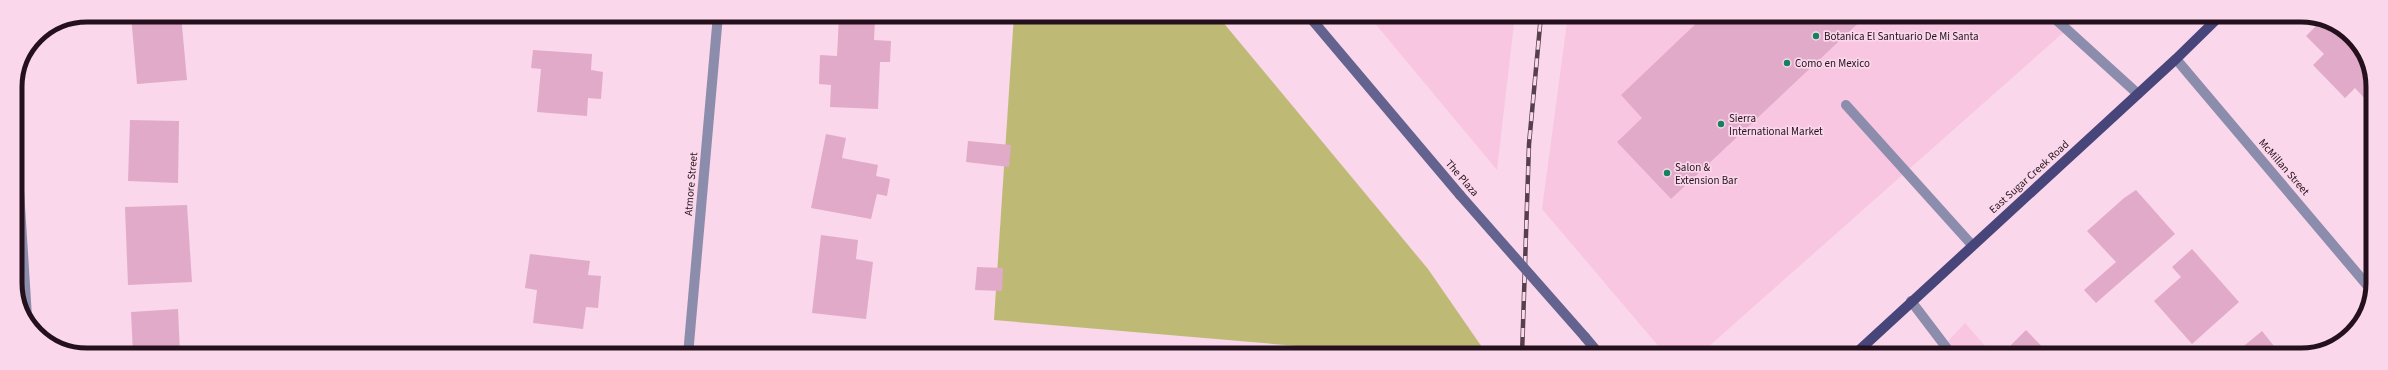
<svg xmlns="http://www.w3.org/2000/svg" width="2388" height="370" viewBox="0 0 2388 370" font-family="'Source Sans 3',sans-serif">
<rect width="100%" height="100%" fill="#fad7ea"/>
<!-- built -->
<path fill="#f9c6e1" d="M1368,15H1515L1497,170Z
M1568,15L2082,16L1699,355H1666L1542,209Z
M1965,323L1993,355H1935Z"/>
<!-- green -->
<path fill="#beba76" d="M1014,15H1217L1428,269L1484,350V355H1402L994,320Z"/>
<!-- building -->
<path fill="#e2aac9" d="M131,15H181L187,80L137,84Z
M531,15H596L595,22L530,18Z
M1705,15H1867L1671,199L1617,142L1642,118L1621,95Z
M839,17L875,19L874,40L891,41L890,62H880L878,109L830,107L831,85L819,84L820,55L837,56Z
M2321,21L2349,33L2372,73V94L2366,100L2355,88L2345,98L2313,65L2324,54L2306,36Z
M533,50L592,54L591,70L603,72L601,99L588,98L587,116L537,112L541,69L531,68Z
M130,120L179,121L178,183L128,181Z
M826,134L846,138L842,158L878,165L876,176L890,179L887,196L877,194L871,219L811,208Z
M968,141L1011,145L1009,167L966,162Z
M2136,190L2175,234L2096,303L2084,290L2116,262L2087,231L2124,198Z
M187,205L192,282L128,285L125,207Z
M821,235L858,240L856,259L873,262L866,319L812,313Z
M2192,249L2239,302L2192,344L2154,301L2181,277L2172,267Z
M530,254L590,261L588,275L601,276L598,308L586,307L583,329L533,323L537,290L525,288Z
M977,267L1003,268L1002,291L975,290Z
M178,309L180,354H133L131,312Z
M2026,330L2050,355H2020L2011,345Z
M2262,331L2278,351L2282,348L2288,355H2233Z"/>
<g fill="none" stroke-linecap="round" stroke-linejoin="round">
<!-- service -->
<path stroke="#8c8cac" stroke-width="10" d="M2052,16L2138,94
M1846,105L1972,245
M1911,301L1952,355"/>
<!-- minor -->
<path stroke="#8c8cac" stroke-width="10" d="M2176,59L2372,291
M16,142L27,317
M688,355L718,15"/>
<!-- secondary -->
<path stroke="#646390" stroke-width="10" d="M1308,15L1460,195
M1585,337L1600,355"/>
<!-- primary -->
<path stroke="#48457b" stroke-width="10" d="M1854,355L2176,59L2220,16"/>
<!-- rail casing -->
<g stroke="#57404d" stroke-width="4.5">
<path id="rail" d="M1522,355L1529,144L1541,15"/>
</g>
<!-- rail -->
<use href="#rail" stroke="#fad7ea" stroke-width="3" stroke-dasharray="9" stroke-linecap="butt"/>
<!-- secondary-bridge -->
<path stroke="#646390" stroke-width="10" d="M1460,195L1585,337"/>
</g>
<!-- markers -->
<g fill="#15825f" stroke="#fad7ea" stroke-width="1.5">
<circle cx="1816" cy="36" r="4"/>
<circle cx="1787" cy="63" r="4"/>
<circle cx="1721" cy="124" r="4"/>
<circle cx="1667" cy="173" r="4"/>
</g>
<g text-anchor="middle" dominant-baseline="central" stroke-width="3.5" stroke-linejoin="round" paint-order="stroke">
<!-- poi labels -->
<g font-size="11" fill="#25111d" stroke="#fad7ea" text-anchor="start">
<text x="1824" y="36">Botanica El Santuario De Mi Santa</text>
<text x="1795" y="63">Como en Mexico</text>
<text x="1729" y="118">Sierra<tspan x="1729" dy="13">International Market</tspan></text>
<text x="1675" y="167">Salon &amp;<tspan x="1675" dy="13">Extension Bar</tspan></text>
</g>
<!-- street labels -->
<g font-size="11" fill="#25111d" stroke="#fad7ea">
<text transform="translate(2284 167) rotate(49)">McMillan Street</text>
<text transform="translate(2029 177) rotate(-42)">East Sugar Creek Road</text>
<text transform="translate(1462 178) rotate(49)">The Plaza</text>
<text transform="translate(691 184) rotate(-85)">Atmore Street</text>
</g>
</g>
<!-- crop -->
<path d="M0 0H2388V370H0ZM87 22H2301A65 65 0 0 1 2366 87V283A65 65 0 0 1 2301 348H87A65 65 0 0 1 22 283V87A65 65 0 0 1 87 22Z" fill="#fad7ea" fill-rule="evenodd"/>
<path fill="none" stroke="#25111d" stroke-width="5" d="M87 22H2301A65 65 0 0 1 2366 87V283A65 65 0 0 1 2301 348H87A65 65 0 0 1 22 283V87A65 65 0 0 1 87 22Z"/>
</svg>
